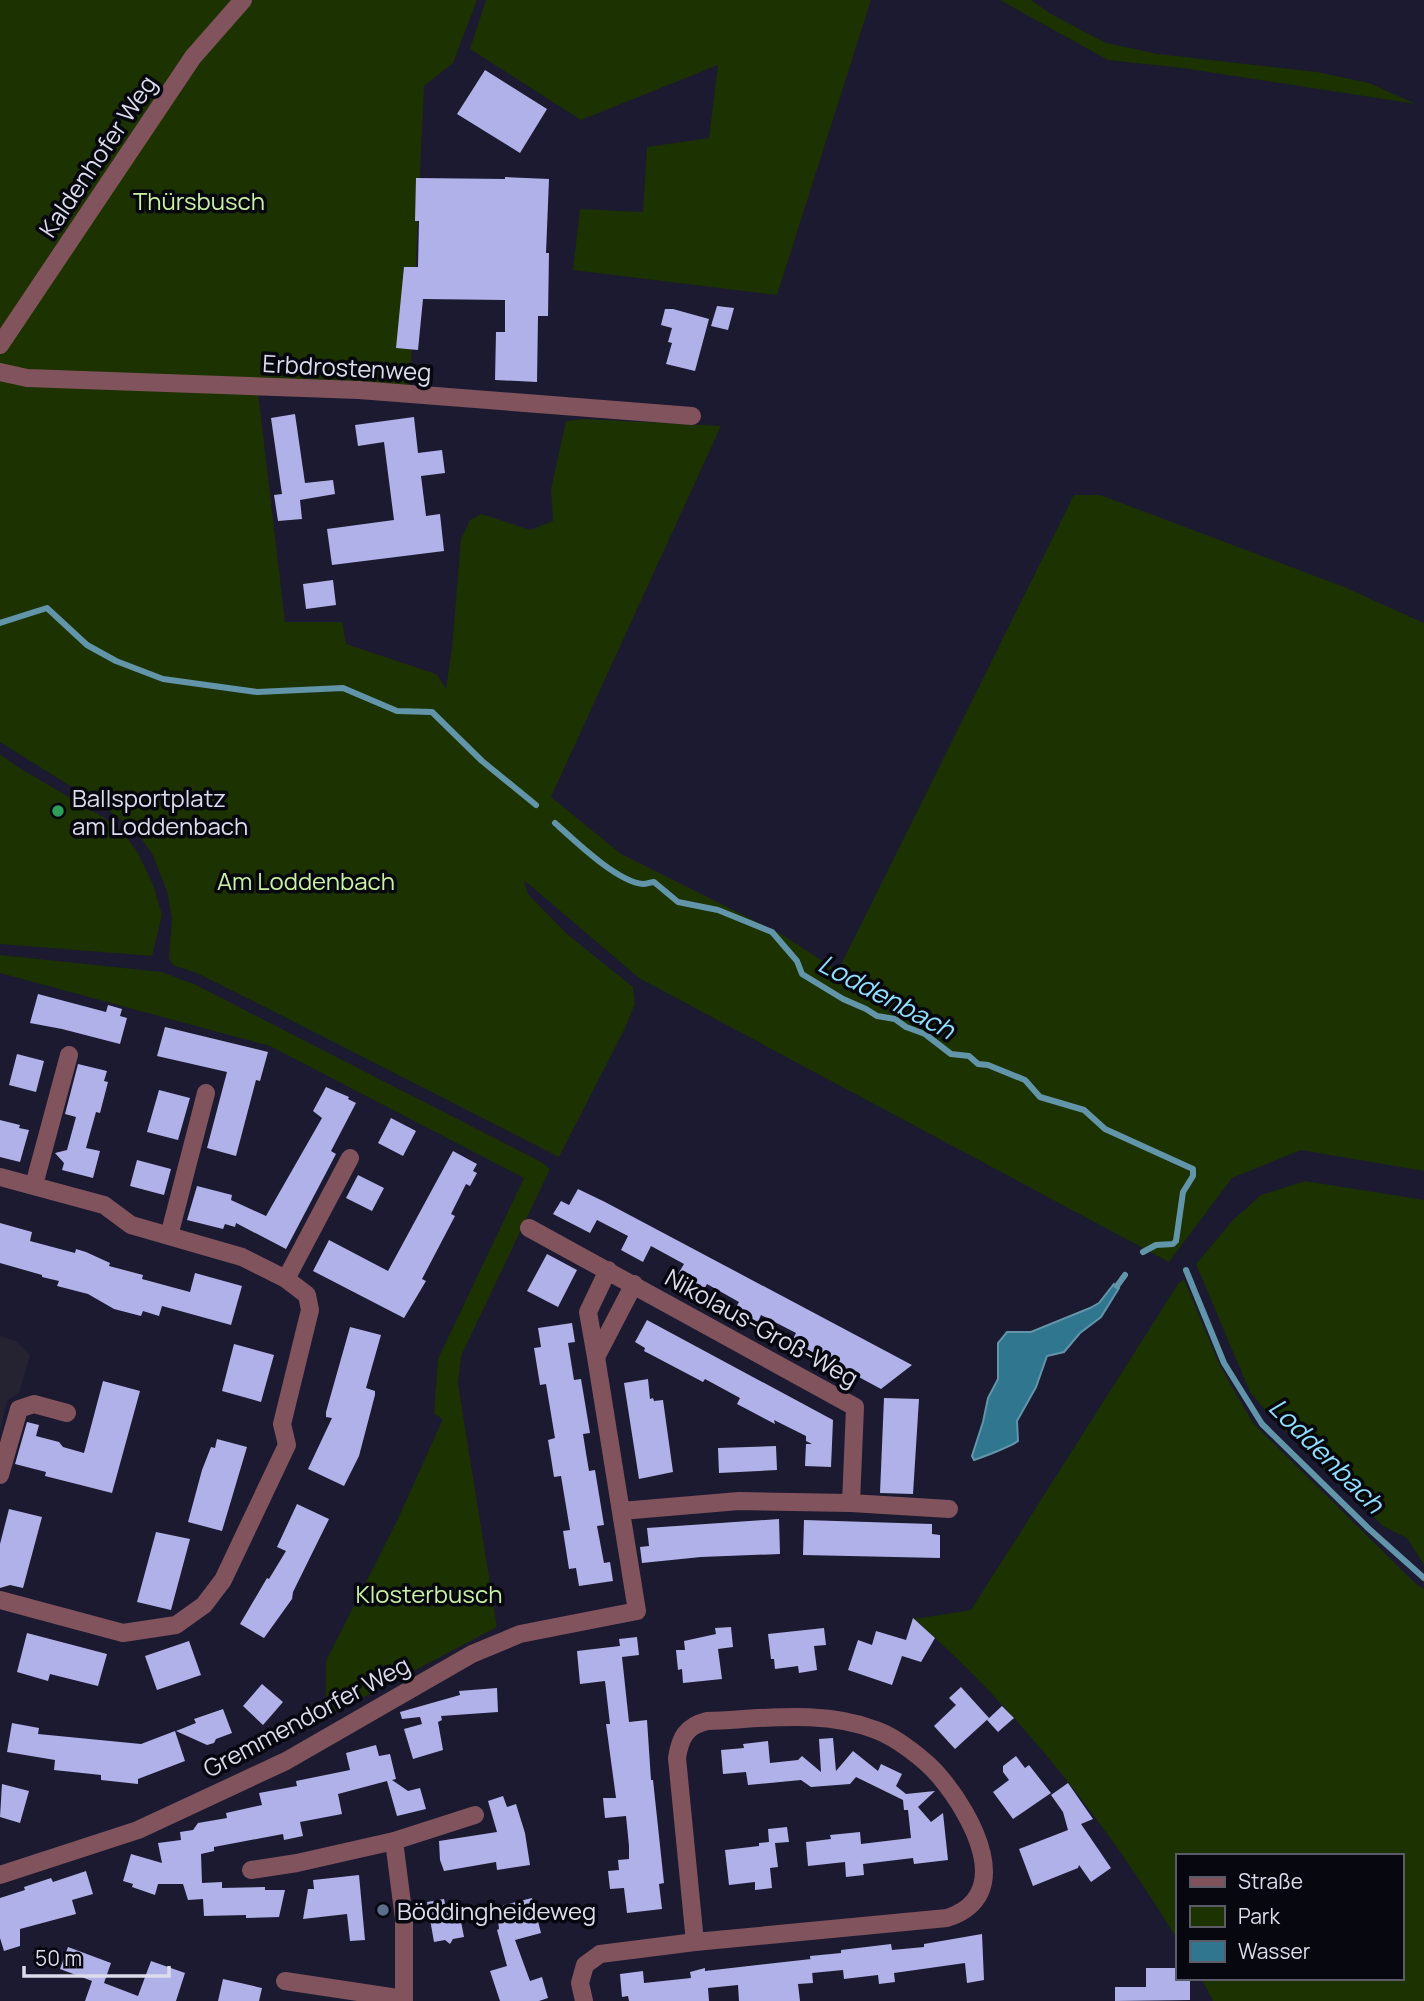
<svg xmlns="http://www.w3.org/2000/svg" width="1424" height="2001" viewBox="0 0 1424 2001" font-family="Manrope,sans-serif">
<rect width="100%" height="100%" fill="#1b1a31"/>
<!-- education -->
<path fill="#252232" d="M0,1336L16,1341L30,1355L19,1393L7,1401L0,1430Z"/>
<!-- green -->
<path fill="#1c3200" d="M0,0H477L453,63L424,86L410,389L258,392L285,622H342L346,644L433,673L437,675L446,689L452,648L461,539L470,520L482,514L530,530L553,521L551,489L566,421L586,419L721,426L551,797L621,854L781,934L838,971L1074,495H1100L1344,587L1424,623V1171L1301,1150L1232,1178L1169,1262L639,978L524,880L528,894L567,934L633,987L635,1004L624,1030L559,1157L265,1007L199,974L173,965L169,958L172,919L168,894L153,855L136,831L104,807L0,742Z
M486,0H871L777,295L573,270L580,209L643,212L647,147L709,138L718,65L581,120L470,49Z
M1000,0H1031L1051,14L1106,43L1158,54L1317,72L1369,83L1416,104L1182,68L1108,60Z
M0,754L16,766L103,817L124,834L138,853L154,887L162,915L152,956L0,944Z
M0,955L162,972L196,985L541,1162L550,1169L461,1356L458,1384L497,1627L326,1717V1661L397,1521L443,1419L434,1414L438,1359L524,1178L270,1046L0,973Z
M1305,1181L1424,1200V1565L1407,1538L1383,1526L1272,1418L1250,1392L1196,1264L1233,1220L1261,1195Z
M1184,1279L1220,1366L1253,1423L1416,1584L1424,1589V2001H1213L1201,1978H1401V1856H1177V1939C1105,1821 1018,1710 914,1619L971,1610L1178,1284Z"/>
<!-- water -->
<path fill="#2f768e" stroke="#6395aa" stroke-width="2" d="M1114,1284L1119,1288L1101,1317L1080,1333L1064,1352L1047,1356L1036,1387L1017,1421L1018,1441C1012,1446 983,1457 974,1460L972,1456L983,1422L988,1398L998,1379V1343L1007,1332H1031L1090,1308L1099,1303Z"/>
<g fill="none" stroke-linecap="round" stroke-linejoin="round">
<!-- stream -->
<path stroke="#6395aa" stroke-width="6" d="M0,623L47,608L87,645L116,661L163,679L257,692L343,688L397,711L432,712L482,761L536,805
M555,823C574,840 617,882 643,884C647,884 651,882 654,882L678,902L718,910L772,932L797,961L802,974L843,999L866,1009L877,1016L895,1019L906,1027L925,1034L951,1054L969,1056L978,1064L988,1065L1025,1080L1040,1097L1084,1110L1105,1129L1193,1169V1176L1183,1192L1176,1241L1173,1244L1156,1245L1143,1252
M1186,1270L1224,1363L1262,1424L1368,1528L1424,1578
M1117,1286L1125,1275"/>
</g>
<!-- building -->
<path fill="#b1b1e9" d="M485,70L547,109L520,153L457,114Z
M505,177L549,179L546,253H549L548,316H538L537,382L495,380L496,332H505V300L423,299L418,350L396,348L404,267H418L419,221H415L416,178L505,179Z
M717,306L734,308L728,330L711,326Z
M665,309H673L709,319L695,371L666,364L672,343L668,342L672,328L661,325Z
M295,414L305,483L333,480L335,494L300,500L302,519L278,521L274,495L282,494L271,418Z
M414,417L418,453L442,450L445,473L421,476L426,516L440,514L444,551L332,565L327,529L394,520L384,442L358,446L355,425Z
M333,580L336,605L306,609L303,584Z
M38,994L106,1012L108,1005L122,1009L120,1016L127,1018L120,1044L62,1029L30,1023Z
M165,1027L268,1052L260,1081L256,1080L236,1156L207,1148L227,1072L157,1056Z
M17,1054L44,1061L36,1092L9,1085Z
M78,1064L107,1071L104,1081L108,1082L100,1113L96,1112L86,1148L100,1151L93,1178L62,1170L64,1163L55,1153L67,1150L76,1117L65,1114Z
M326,1087L349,1097L348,1099L356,1103L331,1151L336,1154L286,1249L236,1223L235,1227L225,1224L223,1229L187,1220L197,1186L232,1195L231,1200L266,1216L322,1118L313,1111Z
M159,1090L190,1098L178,1140L147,1132Z
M391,1118L416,1131L403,1156L378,1143Z
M0,1120L20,1125L19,1128L29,1130L20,1162L0,1157Z
M453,1151L477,1164L473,1171L477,1173L470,1186L466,1184L451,1214L455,1216L422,1279L426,1281L404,1318L313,1271L329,1240L388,1271Z
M137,1160L171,1169L164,1195L130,1186Z
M358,1175L384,1188L372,1211L346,1198Z
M578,1189L605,1202L912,1365L881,1389L792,1341L796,1333L761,1315L758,1322L734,1311L739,1302L707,1284L702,1293L675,1279L684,1264L651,1246L643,1262L621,1250L628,1236L597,1220L590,1233L553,1214L561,1201L569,1205Z
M0,1223L32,1232L30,1241L75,1253L76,1249L86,1252L110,1263L109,1266L143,1275L142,1279L190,1292L195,1273L242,1286L231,1325L162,1306L159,1316L143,1311L141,1316L114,1309L88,1294L57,1286L59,1281L42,1277V1275L0,1263Z
M547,1254L577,1270L558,1307L527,1291Z
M647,1320L833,1420L831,1467L805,1466L806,1444H812L806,1441V1436L774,1420L775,1424L737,1404L740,1398L705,1379L703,1382L644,1351L645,1348L635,1342Z
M572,1323L575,1342L568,1343L574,1380L581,1379L590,1433L583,1434L586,1453L589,1471L595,1470L604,1525L597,1526L604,1563L610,1562L613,1581L579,1586L576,1568L569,1569L563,1531L570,1530L561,1476L554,1477L551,1458L548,1440L555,1438L546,1384L540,1385L534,1348L541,1347L538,1328Z
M350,1327L381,1335L366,1388L375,1391V1395L359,1456L344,1486L308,1469L332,1418L326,1417V1412Z
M234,1344L274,1355L261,1402L222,1391Z
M648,1379L650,1399L653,1398L654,1401L663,1400L673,1472L639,1479L624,1383Z
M103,1381L140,1391L112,1493L45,1476L46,1472L15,1464L27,1422L39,1425L36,1436L59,1442L63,1447L84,1453Z
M884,1398L919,1399L913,1494L880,1493Z
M217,1439L247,1447L222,1531L188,1522L202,1470L211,1447L215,1448Z
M776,1446L777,1470L719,1473L718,1448Z
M297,1504L329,1519L293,1592L292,1599L264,1638L240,1624L267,1578L269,1579L286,1551L277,1547Z
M9,1509L42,1517L23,1588L10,1585L0,1588V1544Z
M779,1519L780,1554L701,1557L642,1563L640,1547L649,1546L647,1528Z
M804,1520L932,1524V1534L940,1535V1558L803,1555Z
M156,1532L190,1539L171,1610L137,1602Z
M913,1618L935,1638L921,1662L902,1656L892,1685L848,1670L858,1640L872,1645L876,1631L906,1640Z
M731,1627L733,1647L718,1649L722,1679L683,1683L682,1669L678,1670L676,1650H685L684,1641L716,1634L715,1628Z
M824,1628L826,1645L814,1646L817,1670L799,1673L798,1666L775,1669L774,1659H771L768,1634Z
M27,1633L107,1654L98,1686L50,1674L48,1681L17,1672Z
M637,1637L639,1655L622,1657L629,1722L647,1720L651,1780H653L664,1883L659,1884L662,1909L627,1913L624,1888L610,1889L608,1871L619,1870L618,1860L629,1859V1846L626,1816L605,1818L603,1798H616L606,1724H610L605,1681L580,1684L577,1651L620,1646L619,1639Z
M189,1641L201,1675L157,1690L145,1656Z
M262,1684L283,1702L263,1725L243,1706Z
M961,1687L989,1718L955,1749L934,1726L956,1705L949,1698Z
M497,1688L498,1712L441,1716L442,1720L438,1722L443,1750L413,1759L404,1729L422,1724L420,1717L402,1719L400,1712L460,1695L459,1691Z
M1002,1706L1014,1718L998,1732L987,1720Z
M223,1709L232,1733L216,1739L214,1743L207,1745L176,1731L196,1723L194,1719Z
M12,1723L39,1728L38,1734L141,1744L175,1731L185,1761L138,1779V1784L101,1780V1775L54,1770L55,1760L7,1752Z
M833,1738L836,1771L853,1751L878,1771L881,1764L902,1774L896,1786L906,1794L935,1791L918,1807L931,1822L943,1813L948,1860L914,1864L913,1858L863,1864L864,1875L846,1877L845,1862L808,1866L806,1842L831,1839L830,1835L860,1832L861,1844L911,1838L908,1810H904L903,1800L856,1777L850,1784L811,1787L801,1780L748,1785L746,1772L723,1774L721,1750L744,1748L743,1744L768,1741L770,1763L798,1760L802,1756L821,1772L819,1739Z
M376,1745L379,1756L390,1754L396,1779L392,1780L408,1791L420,1788L426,1809L397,1816L387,1781L338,1794L342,1814L300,1822L303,1836L284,1840L283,1834L214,1847V1851L201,1854L202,1883L222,1882V1888L265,1887V1890H285L279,1917L246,1918V1915L204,1916L203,1899L188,1900L183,1884H158L155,1895L132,1887L133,1884L123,1881L131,1854L162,1863L158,1843L181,1840L180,1832L193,1830L198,1823L227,1818L226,1813L262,1805L259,1793L297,1786L296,1781L350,1770L346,1753Z
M1016,1756L1025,1768L1029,1765L1051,1793L1013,1819L993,1792L1009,1780L1003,1772V1766Z
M1068,1783L1093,1819L1081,1824L1111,1868L1091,1882L1079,1865L1078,1868L1033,1886L1019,1849L1068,1830L1063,1812L1051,1795Z
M2,1784L29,1791L20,1823L0,1817Z
M503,1796L507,1807L516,1804L525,1833L530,1865L497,1870L496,1862L444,1871L440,1860L439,1841L497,1832L488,1801Z
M787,1827L789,1842L775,1843L778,1867L770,1868L772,1888L755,1890V1882L729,1885L725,1850L759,1846V1843L769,1842L768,1829Z
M86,1871L93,1894L72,1900L76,1914L20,1929V1946L4,1951L0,1938V1898L25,1890L24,1887L51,1878L53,1882Z
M359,1875L365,1940L350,1941L347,1914L303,1919L308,1889H314L313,1880Z
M532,1898L541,1933L515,1940L530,1981L542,1977L548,1998L539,2001H500L490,1971L507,1966L497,1930L499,1929L497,1911L504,1905Z
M444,1899L447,1913L459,1911L464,1937L453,1939L450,1944L445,1940L434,1942L427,1902Z
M982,1934L984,1980L967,1983L965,1963L894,1973L895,1982L879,1984L878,1975L844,1979L843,1970L812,1973L810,1956L841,1953V1950L891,1944L892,1950L924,1947V1944Z
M68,1947L111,1963L104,1983L138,1996L151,1961L185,1973L176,2001H85L92,1981L60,1969Z
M811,1959L813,1983L798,1984L800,2001H739L738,1985L708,1988L709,2001H629L628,1996L622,1997L620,1974L643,1971L644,1983L691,1978L690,1972L705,1968V1971Z
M1146,1968H1177V1978H1190V2000L1115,2001V1987H1146Z
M223,1979L262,1988L259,2001H218Z"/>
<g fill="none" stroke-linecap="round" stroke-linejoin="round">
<!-- minor -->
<path stroke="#81535d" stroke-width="18" d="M0,345L193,57L243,0
M0,372L27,378L359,390L692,416
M0,1177L104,1205L131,1225L242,1257L286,1279L307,1295L310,1310L282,1424L287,1445L223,1580L204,1605L176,1625L123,1633L0,1600
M34,1185L69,1055
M529,1228L855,1407L851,1503L739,1501L621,1511
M169,1236L206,1093
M286,1279L350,1158
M596,1357L588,1312L608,1270
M0,1475L19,1409L34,1404L67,1413
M851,1503L949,1509
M394,1841L404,1919V2001
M251,1870L297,1863L394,1841L475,1815
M0,1875L138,1830L286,1761L472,1654L520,1634L637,1611L596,1357L634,1284
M285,1981L404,1999
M584,2001L580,1983L585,1965L600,1954L695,1942L947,1918C1017,1896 972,1815 940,1777C927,1761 896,1737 876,1730C823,1709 762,1719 707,1721C686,1726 680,1738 677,1758L695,1942"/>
</g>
<!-- markers -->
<circle fill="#2e9e5b" stroke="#070710" stroke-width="2.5" cx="58" cy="811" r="7"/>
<circle fill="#5c6f8a" stroke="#070710" stroke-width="2.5" cx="383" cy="1910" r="7"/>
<g text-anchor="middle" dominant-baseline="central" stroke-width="7" stroke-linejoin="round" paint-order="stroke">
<!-- street labels -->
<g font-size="24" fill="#dcdcec" stroke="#070710">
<text transform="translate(97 156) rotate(-56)">Kaldenhofer Weg</text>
<text transform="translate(347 367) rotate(3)">Erbdrostenweg</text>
<text transform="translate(762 1327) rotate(29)">Nikolaus-Groß-Weg</text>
<text transform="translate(306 1716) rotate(-28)">Gremmendorfer Weg</text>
</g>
<!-- park labels -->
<g font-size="24" fill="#c9f1a3" stroke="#070710">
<text x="199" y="200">Thürsbusch</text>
<text x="306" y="880">Am Loddenbach</text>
<text x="429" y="1593">Klosterbusch</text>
</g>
<!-- poi labels -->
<g font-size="24" fill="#dcdcec" stroke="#070710" text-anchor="start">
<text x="72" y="797">Ballsportplatz<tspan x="72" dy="28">am Loddenbach</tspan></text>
<text x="397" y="1910">Böddingheideweg</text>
</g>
<!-- water labels -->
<g font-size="26" font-style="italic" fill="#91e0fd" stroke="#070710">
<text transform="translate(887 996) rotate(28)">Loddenbach</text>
<text transform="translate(1327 1455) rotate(45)">Loddenbach</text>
</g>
</g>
<!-- legend -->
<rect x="1176" y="1854" width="228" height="126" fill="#070710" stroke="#5c5c68" stroke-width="2"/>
<rect x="1190" y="1877" width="35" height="10" fill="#81535d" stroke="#5c5c68" stroke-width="2"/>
<text x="1238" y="1889" font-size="21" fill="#dcdcec">Straße</text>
<rect x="1190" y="1906" width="35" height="21" fill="#1c3200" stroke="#5c5c68" stroke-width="2"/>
<text x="1238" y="1924" font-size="21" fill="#dcdcec">Park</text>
<rect x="1190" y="1941" width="35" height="21" fill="#2f768e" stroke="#5c5c68" stroke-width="2"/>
<text x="1238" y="1959" font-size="21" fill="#dcdcec">Wasser</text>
<!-- scale -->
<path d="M24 1966v10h145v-10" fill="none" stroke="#dcdcec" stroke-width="3.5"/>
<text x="35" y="1966" font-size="21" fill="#dcdcec" stroke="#070710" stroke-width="5" paint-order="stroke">50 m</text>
</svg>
